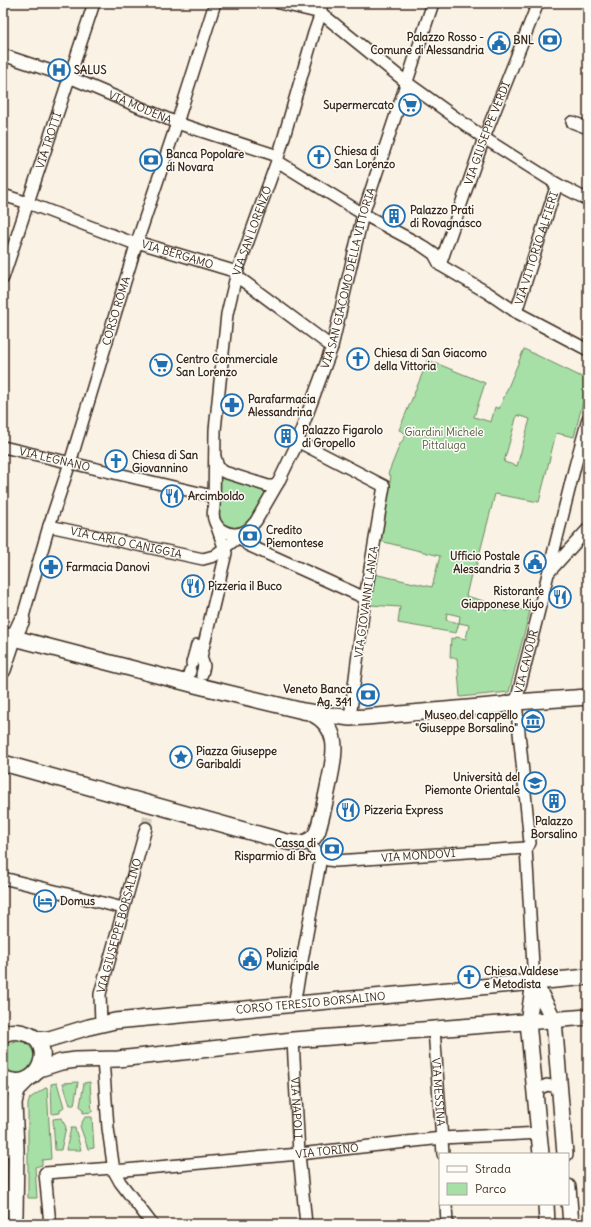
<svg xmlns="http://www.w3.org/2000/svg" width="591" height="1227" viewBox="0 0 591 1227" font-family="Delius,sans-serif">
<rect width="100%" height="100%" fill="#faf2e5"/>
<filter id="ink" filterUnits="userSpaceOnUse"><feTurbulence type="fractalNoise" baseFrequency=".025" numOctaves="2"/><feDisplacementMap in="SourceGraphic" scale="8" xChannelSelector="R" yChannelSelector="G"/><feConvolveMatrix kernelMatrix="1 2 1 2 8 2 1 2 1" color-interpolation-filters="sRGB"/></filter>
<g filter="url(#ink)">
<!-- green -->
<path fill="#a6e0a6" stroke="#708562" fill-rule="evenodd" d="M524,349L588,380V382L574,437L556,433L539,502L495,494L476,567L473,566L466,596L491,603L490,607L508,611L509,607L530,611L509,692L460,697L457,658H450L451,638L455,639L456,637L466,639L469,625L459,623L456,633L398,623L400,607L370,605L374,574L432,587L440,556L380,541L391,476L388,474L400,444L407,434L399,430L428,360L485,383L474,417L491,422L495,407L499,409ZM517,415L530,419L517,466L504,462ZM447,613L460,616L459,623L446,620Z
M218,473L269,489C261,501 246,535 228,527C223,525 221,521 219,516Z
M2 1057a16 16 0 1 1 32 0a16 16 0 1 1-32 0Z
M78,1082L74,1105H70L63,1083Z
M90,1082L92,1112L83,1113V1110L80,1106L84,1083Z
M57,1083L64,1107L60,1110V1113L52,1114L51,1084Z
M47,1087L51,1159L42,1160V1165L35,1167L37,1198H28V1104L30,1098Z
M85,1117H92L94,1148L88,1149L80,1126Z
M61,1118L66,1127L61,1150H55L53,1119Z
M71,1128H75L81,1150H66Z"/>
<g fill="none" stroke-linecap="round" stroke-linejoin="round">
<!-- street-tunnel -->
<path stroke="#d4cabd" stroke-width="11" stroke-dasharray="11 5.5" stroke-linecap="butt" d="M146,828L149,815"/>
<!-- street casing -->
<g stroke="#3b2a1e" stroke-width="14">
<g id="street">
<path d="M279,3L321,13L406,82L484,138L557,184L588,200"/>
<path id="s1" d="M3,55L69,77L177,123L278,156"/>
<path d="M572,122L588,128"/>
<path d="M277,161L363,214L421,245L434,254L440,265L488,293L516,312L588,350"/>
<path id="s2" d="M3,195L28,203L133,243L137,242L237,272L239,278L246,283L332,347"/>
<path id="s3" d="M440,265L484,138L538,3"/>
<path id="s4" d="M3,278L94,3"/>
<path id="s5" d="M516,312L557,184"/>
<path d="M297,441L384,486L365,598L350,718"/>
<path id="s6" d="M3,447L208,495L213,498L214,504"/>
<path d="M215,457L218,467L224,472L268,486H274L278,483"/>
<path id="s7" d="M49,526L203,559L214,556L244,533"/>
<path id="s8" d="M248,530C231,540 209,529 214,508L215,430L227,314L237,272L277,161L314,33L321,13V3"/>
<path d="M550,571L588,529"/>
<path id="s9" d="M365,598L248,545L243,540L242,537L256,521L278,483L294,450L332,347L363,214L433,3"/>
<path id="s10" d="M22,620L49,526L70,463L137,242L177,123L215,3"/>
<path d="M192,663L197,645"/>
<path d="M202,674L204,666L201,657L226,553L216,524"/>
<path d="M186,683L190,671"/>
<path id="s11" d="M315,850L328,860L336,861L526,848"/>
<path d="M3,878L123,908"/>
<path id="s12" d="M534,982L526,848L530,843L516,702L575,466L588,419"/>
<path d="M294,1004L320,863L319,855L314,850"/>
<path id="s13" d="M101,1024L100,994L146,828"/>
<path id="s14" d="M434,1029L443,1154"/>
<path id="s15" d="M293,1040L299,1154L306,1224"/>
<path d="M103,1059L108,1128L114,1171L120,1182L152,1224"/>
<path d="M537,1098L538,1089L547,1085L556,1087L559,1093"/>
<path id="s16" d="M114,1171L299,1154L442,1138L540,1133"/>
<path d="M446,1204L447,1224"/>
<path d="M50,1224L45,1173L113,1168"/>
</g>
</g>
<!-- secondary casing -->
<g stroke="#3b2a1e" stroke-width="18">
<g id="secondary">
<path d="M3,635L199,686L303,711L329,715L350,718L366,717L502,705L516,702L588,697"/>
<path d="M3,670L14,637L22,620"/>
<path d="M3,763L283,841C297,844 312,846 318,830C322,816 325,802 328,788C333,761 344,730 313,714"/>
<path d="M534,982L554,1020L565,1154"/>
<path d="M534,982L528,1022L541,1154"/>
<path d="M3,1035C9,1031 17,1031 24,1033C59,1041 39,1096 3,1078"/>
<path id="s17" d="M36,1039H49L89,1027L115,1021L588,977"/>
<path d="M39,1069L61,1062L76,1060L118,1059L293,1040L588,1017"/>
<path d="M3,1114L6,1149"/>
<path d="M568,1187L571,1224"/>
<path d="M546,1204L547,1224"/>
<path d="M15,1215L16,1149L14,1103L17,1090L28,1079"/>
</g>
</g>
<!-- street -->
<use href="#street" stroke="#fdfcf7" stroke-width="11"/>
<!-- secondary -->
<use href="#secondary" stroke="#fdfcf7" stroke-width="15"/>
</g>
</g>
<!-- icons -->
<defs>
<g id="bank-ring" transform="scale(1.15)"><circle r="9.5" fill="#fdfcf7" stroke="#1f6fb2" stroke-width="1.5"/><path d="M-6-4H6V4H-6ZM0-2.3a2.3 2.3 0 1 0 0 4.6a2.3 2.3 0 1 0 0-4.6Z" fill="#1f6fb2"/></g>
<g id="civic-ring" transform="scale(1.15)"><circle r="9.5" fill="#fdfcf7" stroke="#1f6fb2" stroke-width="1.5"/><path d="M-.6-6.5H3V-4.5H.6V-3L4-1V1h2V6H-6V1h2V-1L-.6-3ZM-1.2 2.5V6h2.4V2.5Z" fill="#1f6fb2"/></g>
<g id="hospital-ring" transform="scale(1.15)"><circle r="9.5" fill="#fdfcf7" stroke="#1f6fb2" stroke-width="1.5"/><path d="M-5-5h3v3.5h4V-5h3V5h-3V1.5h-4V5h-3Z" fill="#1f6fb2"/></g>
<g id="supermarket-ring" transform="scale(1.15)"><circle r="9.5" fill="#fdfcf7" stroke="#1f6fb2" stroke-width="1.5"/><path d="M-6-5.5h2.5l.6 2H6L4.5 2H-2.5L-4.4-4H-6ZM-1.5 3.2a1.3 1.3 0 1 0 .1 0ZM3 3.2a1.3 1.3 0 1 0 .1 0Z" fill="#1f6fb2"/></g>
<g id="church-ring" transform="scale(1.15)"><circle r="9.5" fill="#fdfcf7" stroke="#1f6fb2" stroke-width="1.5"/><path d="M-1.2-6h2.4v3.5h3.3v2.4h-3.3V6h-2.4V-.1h-3.3v-2.4h3.3Z" fill="#1f6fb2"/></g>
<g id="building-ring" transform="scale(1.15)"><circle r="9.5" fill="#fdfcf7" stroke="#1f6fb2" stroke-width="1.5"/><path d="M-4-6H4V6H1V3H-1V6H-4ZM-2.5-4.3h1.7v1.8h-1.7ZM.8-4.3h1.7v1.8H.8ZM-2.5-1h1.7V.8h-1.7ZM.8-1h1.7V.8H.8Z" fill="#1f6fb2"/></g>
<g id="pharmacy-ring" transform="scale(1.15)"><circle r="9.5" fill="#fdfcf7" stroke="#1f6fb2" stroke-width="1.5"/><path d="M-2-6h4v4h4v4h-4v4h-4v-4h-4v-4h4Z" fill="#1f6fb2"/></g>
<g id="restaurant-ring" transform="scale(1.15)"><circle r="9.5" fill="#fdfcf7" stroke="#1f6fb2" stroke-width="1.5"/><path d="M-5-6h1v4h1v-4h1v4h1v-4h1v5L-1.5 .5V6h-2V.5L-5-1ZM5-6V6H3V1.5H1.5Q1.5-4 5-6Z" fill="#1f6fb2"/></g>
<g id="museum-ring" transform="scale(1.15)"><circle r="9.5" fill="#fdfcf7" stroke="#1f6fb2" stroke-width="1.5"/><path d="M0-6L6-3V-2H-6V-3ZM-5-1h2V3h-2ZM-1-1h2V3h-2ZM3-1h2V3H3ZM-6 4H6V6H-6Z" fill="#1f6fb2"/></g>
<g id="sight-ring" transform="scale(1.15)"><circle r="9.5" fill="#fdfcf7" stroke="#1f6fb2" stroke-width="1.5"/><path d="M0-6L1.8-2.2L6-1.7L2.9 1.2L3.7 5.4L0 3.3L-3.7 5.4L-2.9 1.2L-6-1.7L-1.8-2.2Z" fill="#1f6fb2"/></g>
<g id="university-ring" transform="scale(1.15)"><circle r="9.5" fill="#fdfcf7" stroke="#1f6fb2" stroke-width="1.5"/><path d="M0-5L7-2L0 1L-7-2ZM-4 1L0 2.5L4 1V4Q0 6-4 4Z" fill="#1f6fb2"/></g>
<g id="hotel-ring" transform="scale(1.15)"><circle r="9.5" fill="#fdfcf7" stroke="#1f6fb2" stroke-width="1.5"/><path d="M-6-4.5h1.5V1H6V5H4.5V3h-9V5H-6ZM-4 0a1.8 1.8 0 1 1 3.6 0ZM.5 0V-2.5h3Q6-2.5 6 0Z" fill="#1f6fb2"/></g>
</defs>
<g fill-rule="evenodd">
<use href="#bank-ring" x="550" y="40"/>
<use href="#civic-ring" x="499" y="43"/>
<use href="#hospital-ring" x="59" y="70"/>
<use href="#supermarket-ring" x="410" y="105"/>
<use href="#church-ring" x="319" y="157"/>
<use href="#bank-ring" x="151" y="160"/>
<use href="#building-ring" x="394" y="216"/>
<use href="#church-ring" x="358" y="359"/>
<use href="#supermarket-ring" x="161" y="365"/>
<use href="#pharmacy-ring" x="232" y="405"/>
<use href="#building-ring" x="286" y="436"/>
<use href="#church-ring" x="116" y="461"/>
<use href="#restaurant-ring" x="172" y="496"/>
<use href="#bank-ring" x="250" y="536"/>
<use href="#civic-ring" x="535" y="562"/>
<use href="#pharmacy-ring" x="51" y="567"/>
<use href="#restaurant-ring" x="193" y="586"/>
<use href="#restaurant-ring" x="560" y="597"/>
<use href="#bank-ring" x="368" y="695"/>
<use href="#museum-ring" x="533" y="721"/>
<use href="#sight-ring" x="181" y="757"/>
<use href="#university-ring" x="535" y="783"/>
<use href="#building-ring" x="554" y="801"/>
<use href="#restaurant-ring" x="348" y="810"/>
<use href="#bank-ring" x="332" y="849"/>
<use href="#hotel-ring" x="45" y="901"/>
<use href="#civic-ring" x="250" y="959"/>
<use href="#church-ring" x="469" y="977"/>
</g>
<g text-anchor="middle" dominant-baseline="central" stroke-width="3" stroke-linejoin="round" paint-order="stroke">
<!-- poi labels -->
<g font-size="11" font-weight="bold" fill="#3b2a1e" stroke="#fdfcf7" text-anchor="start">
<text x="484" y="37" text-anchor="end">Palazzo Rosso -<tspan x="484" dy="13">Comune di Alessandria</tspan></text>
<text x="534" y="40" text-anchor="end">BNL</text>
<text x="74" y="70">SALUS</text>
<text x="394" y="105" text-anchor="end">Supermercato</text>
<text x="334" y="151">Chiesa di<tspan x="334" dy="13">San Lorenzo</tspan></text>
<text x="166" y="154">Banca Popolare<tspan x="166" dy="13">di Novara</tspan></text>
<text x="410" y="210">Palazzo Prati<tspan x="410" dy="13">di Rovagnasco</tspan></text>
<text x="374" y="353">Chiesa di San Giacomo<tspan x="374" dy="13">della Vittoria</tspan></text>
<text x="176" y="359">Centro Commerciale<tspan x="176" dy="13">San Lorenzo</tspan></text>
<text x="248" y="399">Parafarmacia<tspan x="248" dy="13">Alessandrina</tspan></text>
<text x="302" y="430">Palazzo Figarolo<tspan x="302" dy="13">di Gropello</tspan></text>
<text x="132" y="455">Chiesa di San<tspan x="132" dy="13">Giovannino</tspan></text>
<text x="188" y="496">Arcimboldo</text>
<text x="266" y="530">Credito<tspan x="266" dy="13">Piemontese</tspan></text>
<text x="520" y="556" text-anchor="end">Ufficio Postale<tspan x="520" dy="13">Alessandria 3</tspan></text>
<text x="66" y="567">Farmacia Danovi</text>
<text x="208" y="586">Pizzeria il Buco</text>
<text x="544" y="591" text-anchor="end">Ristorante<tspan x="544" dy="13">Giapponese Kiyo</tspan></text>
<text x="352" y="689" text-anchor="end">Veneto Banca<tspan x="352" dy="13">Ag. 341</tspan></text>
<text x="518" y="715" text-anchor="end">Museo del cappello<tspan x="518" dy="13">"Giuseppe Borsalino"</tspan></text>
<text x="196" y="751">Piazza Giuseppe<tspan x="196" dy="13">Garibaldi</tspan></text>
<text x="520" y="777" text-anchor="end">Università del<tspan x="520" dy="13">Piemonte Orientale</tspan></text>
<text x="364" y="810">Pizzeria Express</text>
<text x="554" y="821" text-anchor="middle">Palazzo<tspan x="554" dy="13">Borsalino</tspan></text>
<text x="316" y="843" text-anchor="end">Cassa di<tspan x="316" dy="13">Risparmio di Bra</tspan></text>
<text x="60" y="901">Domus</text>
<text x="266" y="953">Polizia<tspan x="266" dy="13">Municipale</tspan></text>
<text x="484" y="971">Chiesa Valdese<tspan x="484" dy="13">e Metodista</tspan></text>
</g>
<!-- street labels -->
<g font-size="11" fill="#3b2a1e" stroke="#fdfcf7">
<text stroke="none"><textPath href="#s1" startOffset="147">VIA MODENA</textPath></text>
<text stroke="none"><textPath href="#s3" startOffset="140">VIA GIUSEPPE VERDI</textPath></text>
<text stroke="none"><textPath href="#s4" startOffset="145">VIA TROTTI</textPath></text>
<text stroke="none"><textPath href="#s8" startOffset="334">VIA SAN LORENZO</textPath></text>
<text stroke="none"><textPath href="#s5" startOffset="67">VIA VITTORIO ALFIERI</textPath></text>
<text stroke="none"><textPath href="#s2" startOffset="185">VIA BERGAMO</textPath></text>
<text stroke="none"><textPath href="#s9" startOffset="421">VIA SAN GIACOMO DELLA VITTORIA</textPath></text>
<text stroke="none"><textPath href="#s10" startOffset="323">CORSO ROMA</textPath></text>
<text stroke="none"><textPath href="#s6" startOffset="53">VIA LEGNANO</textPath></text>
<text stroke="none"><textPath href="#s7" startOffset="79">VIA CARLO CANIGGIA</textPath></text>
<text transform="translate(366 602) rotate(-82)">VIA GIOVANNI LANZA</text>
<text stroke="none"><textPath href="#s12" startOffset="324">VIA CAVOUR</textPath></text>
<text stroke="none"><textPath href="#s11" startOffset="107">VIA MONDOVÌ</textPath></text>
<text stroke="none"><textPath href="#s13" startOffset="101">VIA GIUSEPPE BORSALINO</textPath></text>
<text stroke="none"><textPath href="#s17" startOffset="278">CORSO TERESIO BORSALINO</textPath></text>
<text stroke="none"><textPath href="#s14" startOffset="63">VIA MESSINA</textPath></text>
<text stroke="none"><textPath href="#s15" startOffset="68">VIA NAPOLI</textPath></text>
<text stroke="none"><textPath href="#s16" startOffset="214">VIA TORINO</textPath></text>
</g>
<!-- park labels -->
<g font-size="11" fill="#565840" stroke="#fdfcf7">
<text x="444" y="432">Giardini Michele<tspan x="444" dy="13">Pittaluga</tspan></text>
</g>
</g>
<!-- margin -->
<rect width="591" height="1227" fill="none" stroke="#fdfcf7" stroke-width="16"/>
<rect x="8" y="8" width="575" height="1211" fill="none" stroke="#3b2a1e" stroke-width="1.5" filter="url(#ink)"/>
<!-- legend -->
<rect x="439" y="1153" width="130" height="52" fill="#fdfcf7" stroke="#afa8a0"/>
<rect x="447" y="1166" width="20" height="6" fill="#fdfcf7" stroke="#afa8a0"/>
<text x="475" y="1173" font-size="12" fill="#3b2a1e">Strada</text>
<rect x="447" y="1183" width="20" height="12" fill="#a6e0a6" stroke="#afa8a0"/>
<text x="475" y="1193" font-size="12" fill="#3b2a1e">Parco</text>
</svg>
